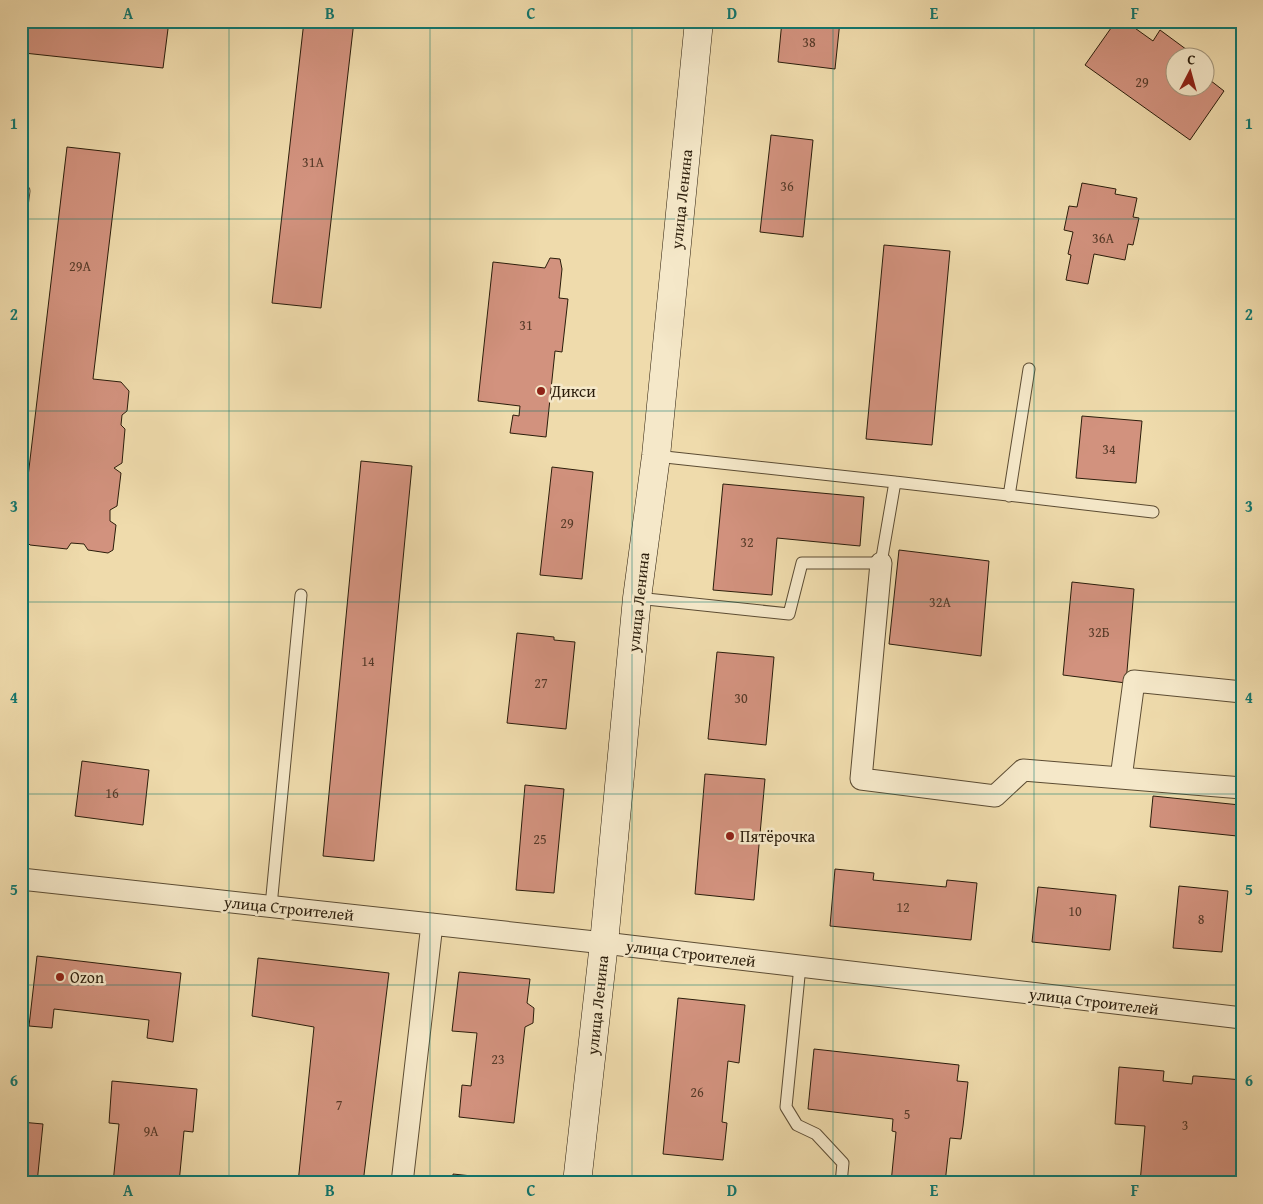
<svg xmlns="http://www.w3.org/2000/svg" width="1263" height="1204" viewBox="0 0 1263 1204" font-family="'Gentium Book Plus',serif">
<rect width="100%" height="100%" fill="#efdbac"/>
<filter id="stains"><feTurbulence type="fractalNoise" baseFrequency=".004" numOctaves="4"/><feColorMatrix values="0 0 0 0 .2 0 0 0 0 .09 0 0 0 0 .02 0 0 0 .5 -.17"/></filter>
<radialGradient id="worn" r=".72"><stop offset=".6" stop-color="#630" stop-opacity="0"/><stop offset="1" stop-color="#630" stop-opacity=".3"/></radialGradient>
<!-- building -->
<path fill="#d2927e" stroke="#2b1d0b" d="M21,21H169L163,68L24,53L25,43H21Z
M304,21H354L321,308L272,303Z
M594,21H639V26Z
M782,21H840L835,69L778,62Z
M1116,21H1125L1153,41L1160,30L1198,58H1176V88H1206V77L1224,91L1190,140L1085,65Z
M771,135L813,140L803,237L760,232Z
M67,147L120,153L93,379L121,382L129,391L127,411L122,415L121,425L125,429L122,463L114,468L121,473L117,506L110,510V521L116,525L113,550L108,553L88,550L84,544L71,543L67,549L30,545L21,536Z
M1082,183L1116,189L1115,194L1137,198L1133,217L1139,218L1133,245L1128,244L1125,260L1094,254L1088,284L1066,280L1071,255L1068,254L1073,232L1064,230L1069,206L1077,207Z
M884,245L950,251L932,445L866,439Z
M550,258L560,259L562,269L559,298L568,299L562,352L555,351L546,437L510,433L513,415L519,416L520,406L478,401L493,262L545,268Z
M1082,416L1142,421L1136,483L1076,478Z
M361,461L412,466L374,861L323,856Z
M552,467L593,472L582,579L540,575Z
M723,484L864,497L860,546L777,538L772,595L713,590Z
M899,550L989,561L981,656L889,644Z
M1072,582L1134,589L1126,683L1063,675Z
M517,633L554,637V640L575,642L566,729L507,723Z
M717,652L774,657L766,745L708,739Z
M82,761L149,770L143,825L75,816Z
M705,774L765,779L754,900L695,894Z
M525,785L564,789L554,893L516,890Z
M1153,796L1240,805L1237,836L1150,827Z
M835,869L874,873L873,880L946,887L947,880L977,883L971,940L830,926Z
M1179,886L1228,891L1222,952L1173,948Z
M1038,887L1116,895L1110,950L1032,942Z
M37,956L181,973L173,1042L147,1038L149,1020L54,1009L52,1028L29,1026Z
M258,958L389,973L363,1183H298L314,1027L252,1016Z
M459,972L530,979L527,1003L534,1008L533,1023L525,1027L514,1123L459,1117L462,1085L471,1086L477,1033L452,1031Z
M678,998L745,1005L739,1063L728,1061L722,1122L727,1123L723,1160L663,1154Z
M814,1049L959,1065L957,1081L968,1082L963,1126L961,1139L950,1138L945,1183H891L896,1132L892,1131L893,1119L808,1109Z
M1119,1067L1164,1071L1163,1081L1192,1084L1193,1076H1196L1242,1080V1104L1235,1183H1140L1145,1126L1115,1124Z
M112,1081L197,1089L193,1132L184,1131L179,1183H113L119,1124L109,1123Z
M21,1122L43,1124L37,1183H21Z
M453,1174L510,1180L509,1183H453Z"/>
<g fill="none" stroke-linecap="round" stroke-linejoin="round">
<!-- service casing -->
<g stroke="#5c4c33" stroke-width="13">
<path id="service" d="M21,214L24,191
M895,482L1153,512
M1009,496L1029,369
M637,598L789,614L802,563H881L895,482L656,456
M271,906L301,595
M800,966L786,1107L797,1125L816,1134L843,1163L841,1183"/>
</g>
<!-- minor casing -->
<g stroke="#5c4c33" stroke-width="23">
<path id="minor" d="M881,563L861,779L995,796L1023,770L1242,788
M1121,778L1134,681L1242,692
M21,879L604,943L1242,1018
M402,1183L432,924"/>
</g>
<!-- secondary casing -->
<g stroke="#2b1d0b" stroke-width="29">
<path id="secondary" d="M577,1183L604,943L637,598L656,456L699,21"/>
</g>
<!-- service -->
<use href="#service" stroke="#f5e8c9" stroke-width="11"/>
<!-- minor -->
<use href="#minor" stroke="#f5e8c9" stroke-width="21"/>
<!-- secondary -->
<use href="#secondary" stroke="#f5e8c9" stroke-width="28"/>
</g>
<!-- grid -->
<path fill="none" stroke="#0f766e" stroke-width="1" stroke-opacity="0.55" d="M229,21V1183M430,21V1183M632,21V1183M833,21V1183M1034,21V1183M21,219H1242M21,411H1242M21,602H1242M21,794H1242M21,985H1242"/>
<!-- markers -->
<g fill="#8f2418" stroke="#f5e8c9" stroke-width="2">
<circle cx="541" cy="391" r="5"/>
<circle cx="730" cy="836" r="5"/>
<circle cx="60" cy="977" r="5"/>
</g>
<g text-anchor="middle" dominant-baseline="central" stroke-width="5" stroke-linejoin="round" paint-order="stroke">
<!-- number labels -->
<g font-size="14" fill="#553a28">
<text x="809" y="42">38</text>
<text x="1142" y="82">29</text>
<text x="313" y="162">31А</text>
<text x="787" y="186">36</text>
<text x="1103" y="238">36А</text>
<text x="80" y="266">29А</text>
<text x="526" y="325">31</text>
<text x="1109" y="449">34</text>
<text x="567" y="523">29</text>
<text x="747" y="542">32</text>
<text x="940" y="602">32А</text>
<text x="1099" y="632">32Б</text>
<text x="368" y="661">14</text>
<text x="541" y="683">27</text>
<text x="741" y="698">30</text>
<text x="112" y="793">16</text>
<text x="540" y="839">25</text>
<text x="903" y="907">12</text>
<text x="1075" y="911">10</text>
<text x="1201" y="919">8</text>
<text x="498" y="1059">23</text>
<text x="697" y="1092">26</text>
<text x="339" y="1105">7</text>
<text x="907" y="1114">5</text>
<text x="1185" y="1125">3</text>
<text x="151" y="1131">9А</text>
</g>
<!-- street labels -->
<g font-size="16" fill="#2b1d0b" stroke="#f5e8c9">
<text transform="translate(681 199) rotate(-84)">улица Ленина</text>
<text transform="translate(638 602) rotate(-84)">улица Ленина</text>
<text transform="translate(289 908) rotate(6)">улица Строителей</text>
<text transform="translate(691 953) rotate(7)">улица Строителей</text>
<text transform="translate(1094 1001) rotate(7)">улица Строителей</text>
<text transform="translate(597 1005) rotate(-84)">улица Ленина</text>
</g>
<!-- poi labels -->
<g font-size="16" fill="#2b1d0b" stroke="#f5e8c9" text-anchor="start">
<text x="551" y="391">Дикси</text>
<text x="740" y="836">Пятёрочка</text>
<text x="70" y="977">Ozon</text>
</g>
</g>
<!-- margin -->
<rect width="1263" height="1204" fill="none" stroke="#efdbac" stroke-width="55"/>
<!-- north arrow -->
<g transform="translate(1190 72) rotate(6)"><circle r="24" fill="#f5e8c9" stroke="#a4977d"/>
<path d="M0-4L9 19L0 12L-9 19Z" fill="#8f2418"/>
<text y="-8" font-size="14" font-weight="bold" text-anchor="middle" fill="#2b1d0b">С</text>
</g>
<rect x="28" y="28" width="1208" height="1148" fill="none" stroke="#0f766e" stroke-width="2"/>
<g font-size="16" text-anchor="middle" font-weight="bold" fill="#0f766e">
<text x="128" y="19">A</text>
<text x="330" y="19">B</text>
<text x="531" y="19">C</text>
<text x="732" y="19">D</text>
<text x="934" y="19">E</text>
<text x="1135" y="19">F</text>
<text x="14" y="129">1</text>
<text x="1249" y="129">1</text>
<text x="14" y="320">2</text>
<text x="1249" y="320">2</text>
<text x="14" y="512">3</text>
<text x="1249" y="512">3</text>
<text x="14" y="703">4</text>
<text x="1249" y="703">4</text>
<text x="14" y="895">5</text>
<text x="1249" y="895">5</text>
<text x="14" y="1086">6</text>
<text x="1249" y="1086">6</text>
<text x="128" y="1196">A</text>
<text x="330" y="1196">B</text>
<text x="531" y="1196">C</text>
<text x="732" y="1196">D</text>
<text x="934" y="1196">E</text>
<text x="1135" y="1196">F</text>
</g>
<rect width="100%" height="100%" filter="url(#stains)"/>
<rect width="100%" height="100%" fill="url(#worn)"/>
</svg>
